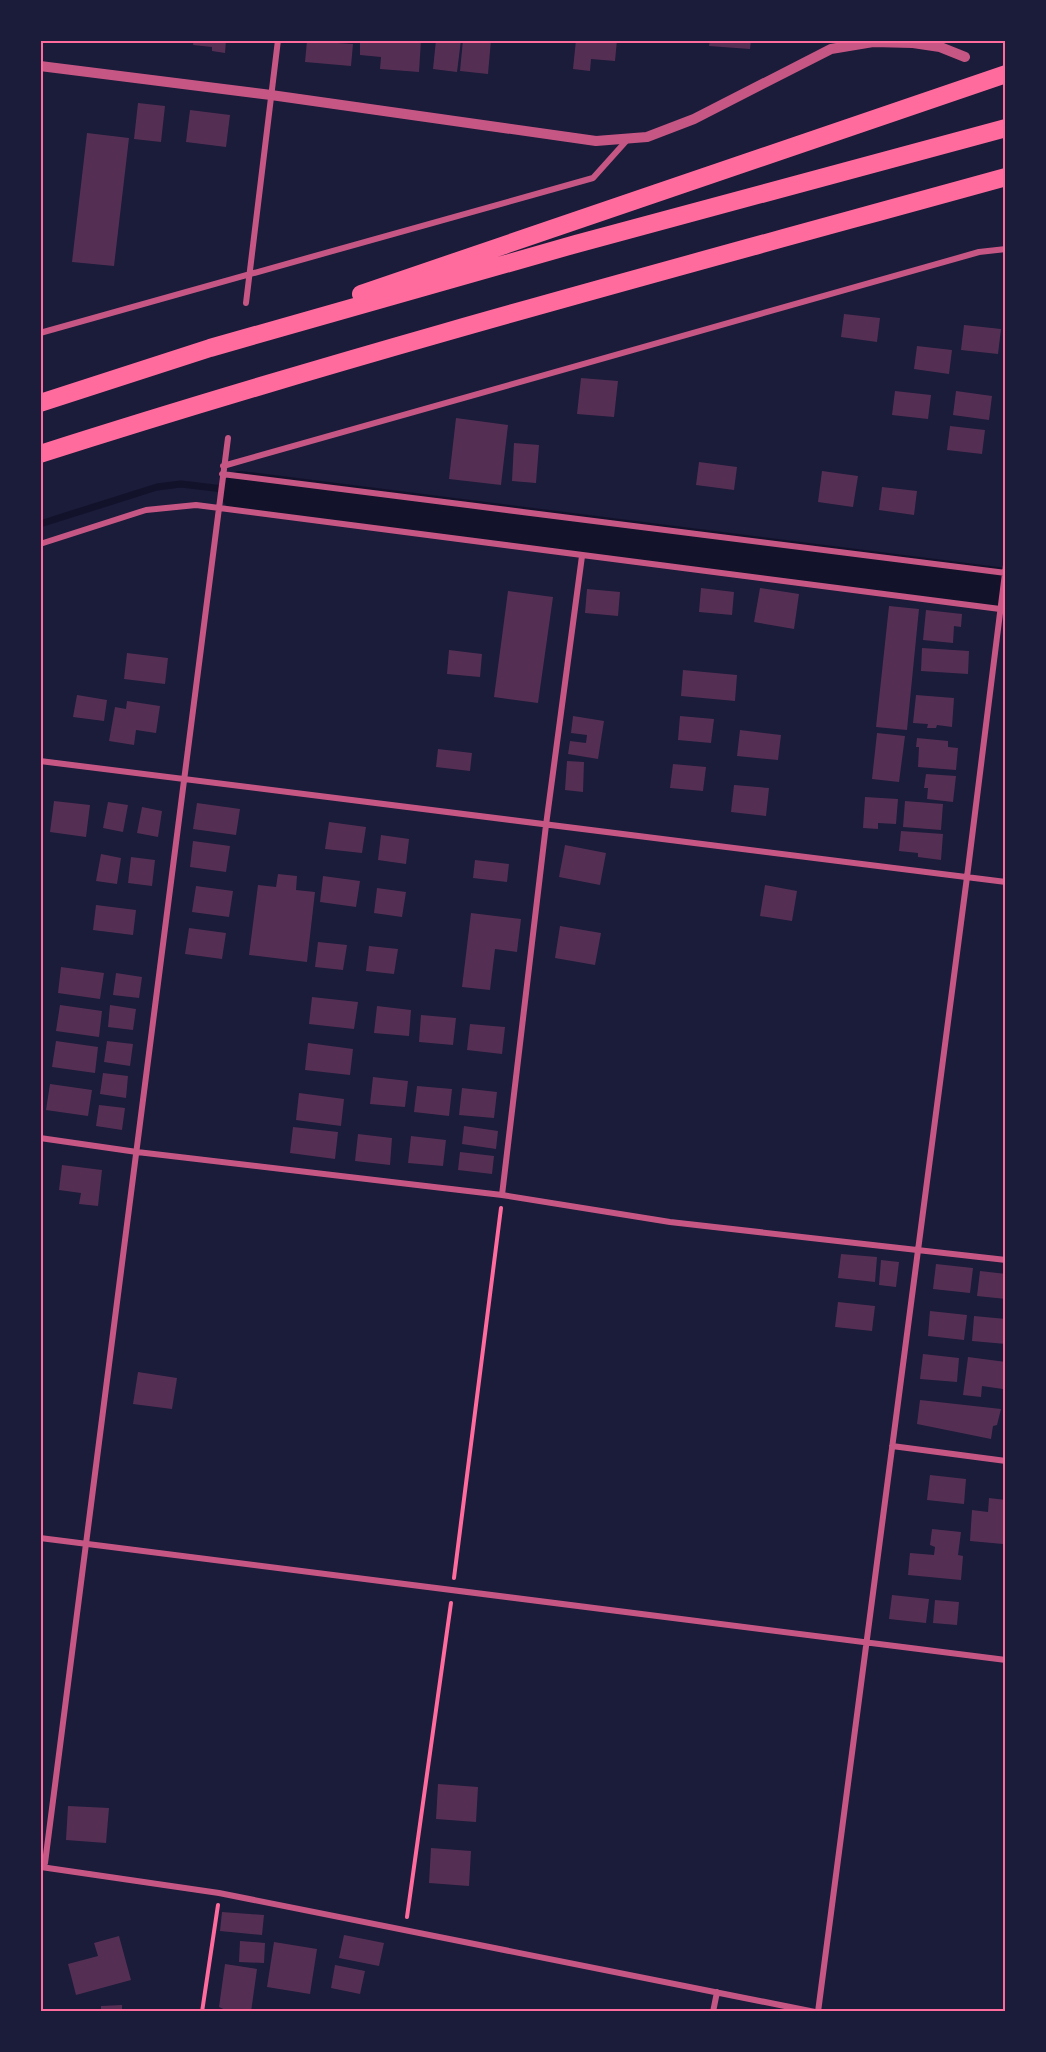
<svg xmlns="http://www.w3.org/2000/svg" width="1046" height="2052" viewBox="0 0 1046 2052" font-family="Jost,sans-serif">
<rect width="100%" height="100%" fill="#1b1b3a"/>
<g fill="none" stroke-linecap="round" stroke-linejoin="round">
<!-- stream -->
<path stroke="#12122b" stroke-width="7" d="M40,524L157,487L181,484L240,491"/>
<!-- river -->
<path stroke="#12122b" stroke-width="40" d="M240,491L1006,588"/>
</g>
<!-- building -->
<path fill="#542f53" d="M194,40H226L225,53L212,51V47L193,45Z
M360,40H421L419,72L380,69L381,57L360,55Z
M436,40H461L457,72L433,69Z
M463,40H491L488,74L460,71Z
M576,40H617L615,61L591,59L590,71L573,69Z
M710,40H751L750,49L709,46Z
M307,41L353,44L351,66L305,62Z
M138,103L165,106L161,142L134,139Z
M190,110L230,115L226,147L186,142Z
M87,133L129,138L114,266L72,262Z
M844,314L880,318L877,342L841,337Z
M964,325L1001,329L998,354L961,350Z
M917,346L952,350L949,374L914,369Z
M581,378L618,381L614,417L577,414Z
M895,391L931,395L928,419L892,415Z
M956,391L992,396L989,420L953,415Z
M456,418L508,425L501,485L449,479Z
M950,426L985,430L982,454L947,450Z
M514,443L539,445L536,483L512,481Z
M699,462L737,467L734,490L696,485Z
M822,471L858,476L853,507L818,502Z
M882,487L917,491L914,515L879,510Z
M701,588L734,592L732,615L699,612Z
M760,588L799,594L794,629L754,622Z
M587,589L620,592L618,616L585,613Z
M508,591L553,597L538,703L494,697Z
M889,606L919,609L907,730L876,727Z
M926,610L962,614L961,627L954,626L953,643L923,640Z
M922,648L969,651L968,674L921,671Z
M449,650L482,654L480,677L447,674Z
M127,653L168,658L165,684L124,679Z
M683,670L737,675L735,701L681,696Z
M77,695L107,700L104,721L73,717Z
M916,695L954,698L952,727L937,725L936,728H927L928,724L913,723Z
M127,701L160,706L156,733L136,730L134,745L109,741L115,707L126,709Z
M573,716L604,721L598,759L568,754L570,741L586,743L587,735L571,733Z
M680,716L714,719L711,743L678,740Z
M740,730L781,735L778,760L737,756Z
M877,733L905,736L899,782L872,779Z
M917,738L948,741V747L958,748L956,770L918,767L919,747H916Z
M438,749L472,753L470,771L436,767Z
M567,761L584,762L583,792L565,790Z
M673,764L706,767L703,791L670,788Z
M926,774L956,776L953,802L927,799L928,788H924Z
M734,785L769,788L766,816L731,812Z
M865,797L898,799L896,824L878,823V829L863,828Z
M54,801L90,805L86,837L50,832Z
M905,801L943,804L941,830L903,827Z
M108,802L128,805L123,832L103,828Z
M197,803L240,809L236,835L193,829Z
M142,807L162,811L158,837L137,833Z
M329,822L366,827L362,853L325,849Z
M901,831L943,834L941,860L918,857V853L899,851Z
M381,835L409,839L406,864L378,860Z
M193,841L230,846L226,872L190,867Z
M565,845L606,853L600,885L559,877Z
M101,854L121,858L117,884L96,881Z
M131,857L155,860L152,886L128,883Z
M475,860L509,864L507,882L473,878Z
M278,874L297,876L296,890L315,892L307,962L249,955L258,885L276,887Z
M323,876L360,881L356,907L320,902Z
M765,885L797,891L792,921L760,916Z
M196,886L233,891L229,917L192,912Z
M377,888L406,892L402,917L374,913Z
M96,905L136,910L133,935L93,930Z
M471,913L521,919L517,952L495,949L490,990L462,987Z
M560,926L601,933L595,965L555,958Z
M189,928L226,933L222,959L185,954Z
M318,942L347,945L343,970L315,967Z
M369,946L398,949L394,974L366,971Z
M61,967L104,973L100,999L58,993Z
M116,973L142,977L139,998L113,995Z
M312,997L358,1002L354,1029L309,1024Z
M60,1005L102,1011L99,1037L56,1031Z
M110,1005L136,1009L133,1030L108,1027Z
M377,1006L411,1010L409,1036L374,1033Z
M421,1015L456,1018L453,1045L419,1042Z
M470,1024L505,1027L502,1054L467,1050Z
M56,1041L98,1047L95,1073L52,1067Z
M107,1041L133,1044L130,1066L104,1062Z
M308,1043L353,1049L350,1075L305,1070Z
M103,1073L128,1076L126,1098L100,1094Z
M373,1077L408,1081L405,1107L370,1104Z
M50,1084L92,1090L88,1116L46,1110Z
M417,1086L452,1089L449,1116L414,1112Z
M462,1088L497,1092L494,1118L459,1115Z
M299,1093L344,1099L341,1126L296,1120Z
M99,1105L125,1108L122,1130L96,1126Z
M464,1126L498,1131L496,1149L462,1144Z
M293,1127L338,1132L335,1159L290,1153Z
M358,1134L392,1138L390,1165L355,1161Z
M411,1136L446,1140L443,1166L408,1163Z
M460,1152L494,1156L492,1174L458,1170Z
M62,1165L102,1170L98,1206L79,1204L81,1193L59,1190Z
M841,1254L877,1257L875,1282L838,1278Z
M881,1260L899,1262L896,1287L879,1285Z
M936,1264L973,1268L970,1293L933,1289Z
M980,1271L1006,1274V1299L977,1296Z
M838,1302L875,1306L872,1331L835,1327Z
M930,1311L967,1315L964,1340L928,1336Z
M974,1316L1006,1319V1344L972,1341Z
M923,1354L959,1358L957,1382L920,1379Z
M968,1357L1006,1362L1003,1389L982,1386L981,1397L963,1395Z
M138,1372L177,1378L172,1409L133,1404Z
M920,1400L1001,1409L997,1425L993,1426L991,1439L917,1424Z
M930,1475L966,1479L964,1504L927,1500Z
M989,1498L1006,1500L1003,1544L970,1541L972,1510L988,1512Z
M932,1529L961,1532L958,1555L963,1556L961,1580L908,1575L910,1553L934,1555L935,1547L930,1545Z
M892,1595L929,1599L926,1623L889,1619Z
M935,1600L959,1602L957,1625L933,1623Z
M438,1784L478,1787L476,1822L436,1819Z
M68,1806L109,1808L106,1843L66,1840Z
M431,1848L471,1851L469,1886L429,1883Z
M222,1912L264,1915L262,1935L220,1931Z
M344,1935L384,1943L379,1966L339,1958Z
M119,1936L131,1980L76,1995L68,1964L98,1956L94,1943Z
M240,1941L265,1943L264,1963L239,1962Z
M274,1942L317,1949L310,1994L267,1987Z
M225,1964L257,1969L251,2012H230L219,2007Z
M335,1965L365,1971L360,1994L331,1988Z
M122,2005V2012H101V2006Z"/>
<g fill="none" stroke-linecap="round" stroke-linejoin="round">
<!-- path -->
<path stroke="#ff6b9d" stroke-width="4" d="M454,1578L501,1208
M407,1917L451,1603
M202,2012L218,1905"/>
<!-- minor -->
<path stroke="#c65784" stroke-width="6" d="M246,303L278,40
M40,333L593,178L628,139
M223,466L979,252L1006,249
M222,474L1006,573
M40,544L146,510L196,505L1000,609
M40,761L1006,882
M40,1138L137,1152L502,1195L670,1222L1006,1260
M502,1195L546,825L582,556
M892,1446L1006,1461
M40,1538L1006,1660
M41,1867L219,1893L815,2012
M40,1868L45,1863L228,438
M713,2012L717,1992
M818,2012L967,877L1006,565"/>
<!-- tertiary -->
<path stroke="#c65784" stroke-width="10" d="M40,66L271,95L596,141L647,137L694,119L831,49L873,42L913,43L940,47L965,57"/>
<!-- motorway -->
<path stroke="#ff6b9d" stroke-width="18" d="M361,294L1006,74
M40,403L210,348L576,244L1006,128
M40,454C359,352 683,266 1006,177"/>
</g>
<!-- border -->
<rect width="1046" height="2052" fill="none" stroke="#1b1b3a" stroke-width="84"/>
<rect x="42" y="42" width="962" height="1968" fill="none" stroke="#ff6b9d" stroke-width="2"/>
</svg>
